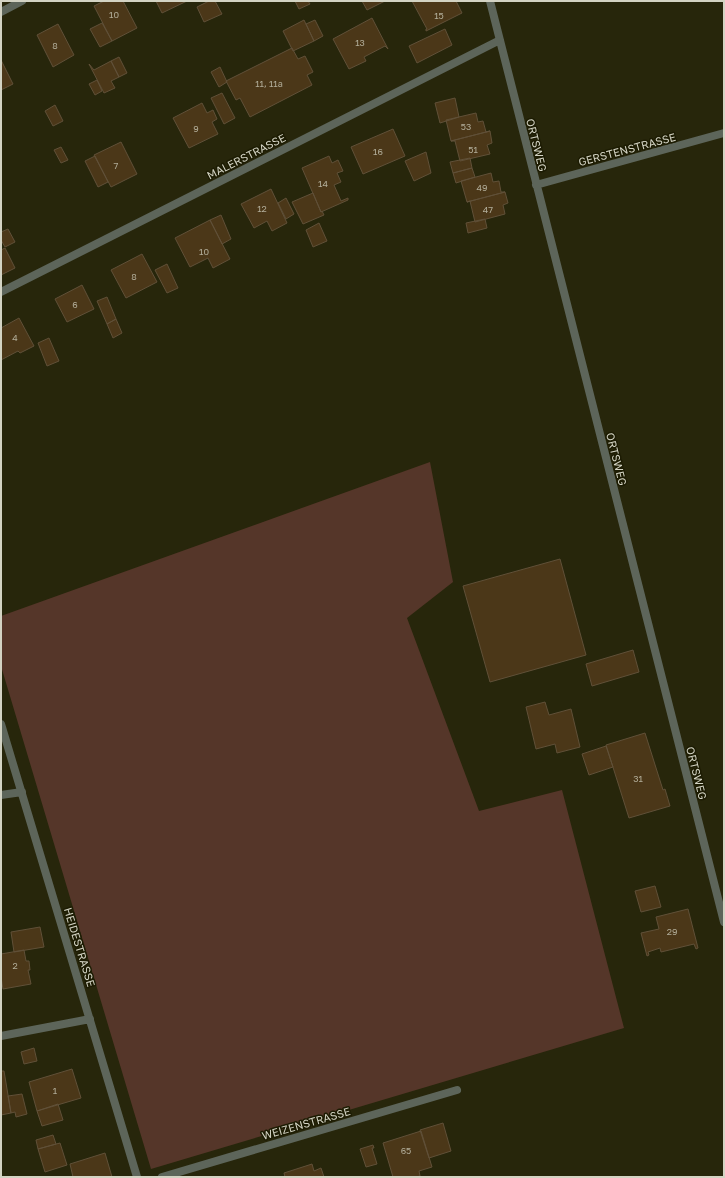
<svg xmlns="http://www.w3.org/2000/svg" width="725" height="1178" viewBox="0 0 725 1178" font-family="'Golos Text',sans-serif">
<rect width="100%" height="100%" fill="#27260b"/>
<!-- green -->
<path fill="#553629" d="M430,462L453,582L407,618L479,811L562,790L624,1028L151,1169L1,666V616Z"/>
<!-- building -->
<path fill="#4b3718" stroke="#605038" d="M104,1H123L137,28L112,41L94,6Z
M156,1H187L162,13Z
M209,1H215L222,14L204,22L197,7Z
M295,1H308L310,4L299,9Z
M362,1H385L367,10Z
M412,1H456L462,13L426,31V29H427Z
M372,18L388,49L385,46L364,57L366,61L349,69L333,39Z
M304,20L314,41L293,51L283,31Z
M315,20L323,36L314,41L306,24Z
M102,23L112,41L100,47L90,29Z
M58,24L74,55L53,67L37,35Z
M445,29L452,45L417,63L409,46Z
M292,48L298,59L305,56L313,72L307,75L312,85L250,117L240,98L236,100L226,81Z
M119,57L127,73L119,77L111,61Z
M1,60L13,84L1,90Z
M111,61L119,77L111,81L115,88L104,93L89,64L94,70Z
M220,67L227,82L219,87L211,72Z
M97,80L102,91L95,95L89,84Z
M222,93L235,118L224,124L211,98Z
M455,98L459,117L440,123L435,103Z
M202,103L207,113L213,110L217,119L212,122L218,134L189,148L173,118Z
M55,105L63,121L53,126L45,111Z
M476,113L478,122L483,121L486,132L490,131L451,141L446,120Z
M393,129L405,156L363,174L351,147Z
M490,131L492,143L487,145L490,154L460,161L455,141H451Z
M121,142L137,174L111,187L94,155Z
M61,147L68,160L61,163L54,150Z
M426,152L431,173L414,181L405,161Z
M95,156L108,182L98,187L85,161Z
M329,156L332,163L338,160L343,171L337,173L341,182L334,185L341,201L348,198V200L321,212L302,168Z
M470,158L472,168L453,173L450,162Z
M472,168L475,177L456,183L453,173Z
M491,173L493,182L499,181L501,192H505L467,202L461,181Z
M271,189L287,223L272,231L267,221L254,228L241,204Z
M505,192L508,203L503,205L505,214L475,222L470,201L467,202Z
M313,193L321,212L322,211L324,215L303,224L292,202Z
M286,198L294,214L286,219L278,203Z
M221,215L231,239L222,244L210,220Z
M485,219L487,228L468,233L466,223Z
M210,220L230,259L213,268L208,258L190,267L175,238Z
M319,223L327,241L313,247L306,230Z
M8,229L15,242L5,247L1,240V232Z
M5,248L15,268L1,275V250Z
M142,254L157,282L126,298L111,270Z
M167,264L178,288L167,293L155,270Z
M82,285L94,309L67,322L55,299Z
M107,297L116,319L107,324L97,301Z
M19,318L34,346L20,353L18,351L1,360V363V328Z
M116,319L122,333L113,338L107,324Z
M49,338L59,361L47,366L38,343Z
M560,559L586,655L490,682L463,586Z
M633,650L639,672L592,686L586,664Z
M545,702L549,715L571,709L580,747L557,753L555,744L536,749L526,707Z
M645,733L663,790L665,789L670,806L629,818L606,745Z
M606,746L613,767L589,775L582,754Z
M655,886L661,907L641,912L635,891Z
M688,909L698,948L696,949L694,944L661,952L660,948L648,952L649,955L647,956L641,933L659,929L656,917Z
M40,927L44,947L14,952L11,932Z
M24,950L26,961H29L30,970H28L31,984L3,989L1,977V954Z
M34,1048L37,1061L24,1064L21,1052Z
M72,1069L81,1098L37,1111L29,1082Z
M1,1071H4L11,1113L1,1115Z
M22,1094L27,1114L16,1117L15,1112L11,1113L8,1096Z
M58,1104L63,1120L42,1126L37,1111Z
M443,1123L451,1151L429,1158L420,1130Z
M421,1131L432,1167L419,1171L420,1176L416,1177H393L383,1143Z
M53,1135L56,1144L38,1149L36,1140Z
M60,1143L67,1165L45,1172L38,1149Z
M373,1145L374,1148H372L377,1164L366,1167L360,1149Z
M105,1153L112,1177H73L70,1164Z
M312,1164L314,1171L321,1168L324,1177H285L284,1173Z"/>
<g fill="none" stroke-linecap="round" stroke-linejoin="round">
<!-- street -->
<path stroke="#5d655a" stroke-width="8" d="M490,1L724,922
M1,12L22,1
M536,185L724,133
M1,292L500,40
M1,724L137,1177
M1,795L22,792
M1,1036L90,1019
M162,1177L457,1090"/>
</g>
<g text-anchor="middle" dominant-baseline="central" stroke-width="3" stroke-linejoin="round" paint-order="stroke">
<!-- number labels -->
<g font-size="9" fill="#b1ac98">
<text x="114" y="14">10</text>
<text x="439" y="15">15</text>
<text x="360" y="42">13</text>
<text x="55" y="45">8</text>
<text x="269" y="83">11, 11a</text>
<text x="466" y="126">53</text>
<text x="196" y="128">9</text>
<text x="473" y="149">51</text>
<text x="378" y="151">16</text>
<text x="116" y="165">7</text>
<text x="323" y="183">14</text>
<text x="482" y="187">49</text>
<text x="262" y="208">12</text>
<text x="488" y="209">47</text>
<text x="204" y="251">10</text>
<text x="134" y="276">8</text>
<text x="75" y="304">6</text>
<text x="15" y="337">4</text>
<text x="638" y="778">31</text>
<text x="672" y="931">29</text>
<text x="15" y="965">2</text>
<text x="55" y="1090">1</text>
<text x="406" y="1150">65</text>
</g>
<!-- street labels -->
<g font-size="11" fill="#d3d3c3" stroke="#1d1c03">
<text transform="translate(537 145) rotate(76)">ORTSWEG</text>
<text transform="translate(627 149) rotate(-15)">GERSTENSTRASSE</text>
<text transform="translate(246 156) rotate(-27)">MALERSTRASSE</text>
<text transform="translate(617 459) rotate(76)">ORTSWEG</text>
<text transform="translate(697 773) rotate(76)">ORTSWEG</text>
<text transform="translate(80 947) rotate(73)">HEIDESTRASSE</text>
<text transform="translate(306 1123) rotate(-16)">WEIZENSTRASSE</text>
</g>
</g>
<!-- border -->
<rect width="725" height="1178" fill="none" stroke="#d3d3c3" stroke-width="4"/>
</svg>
